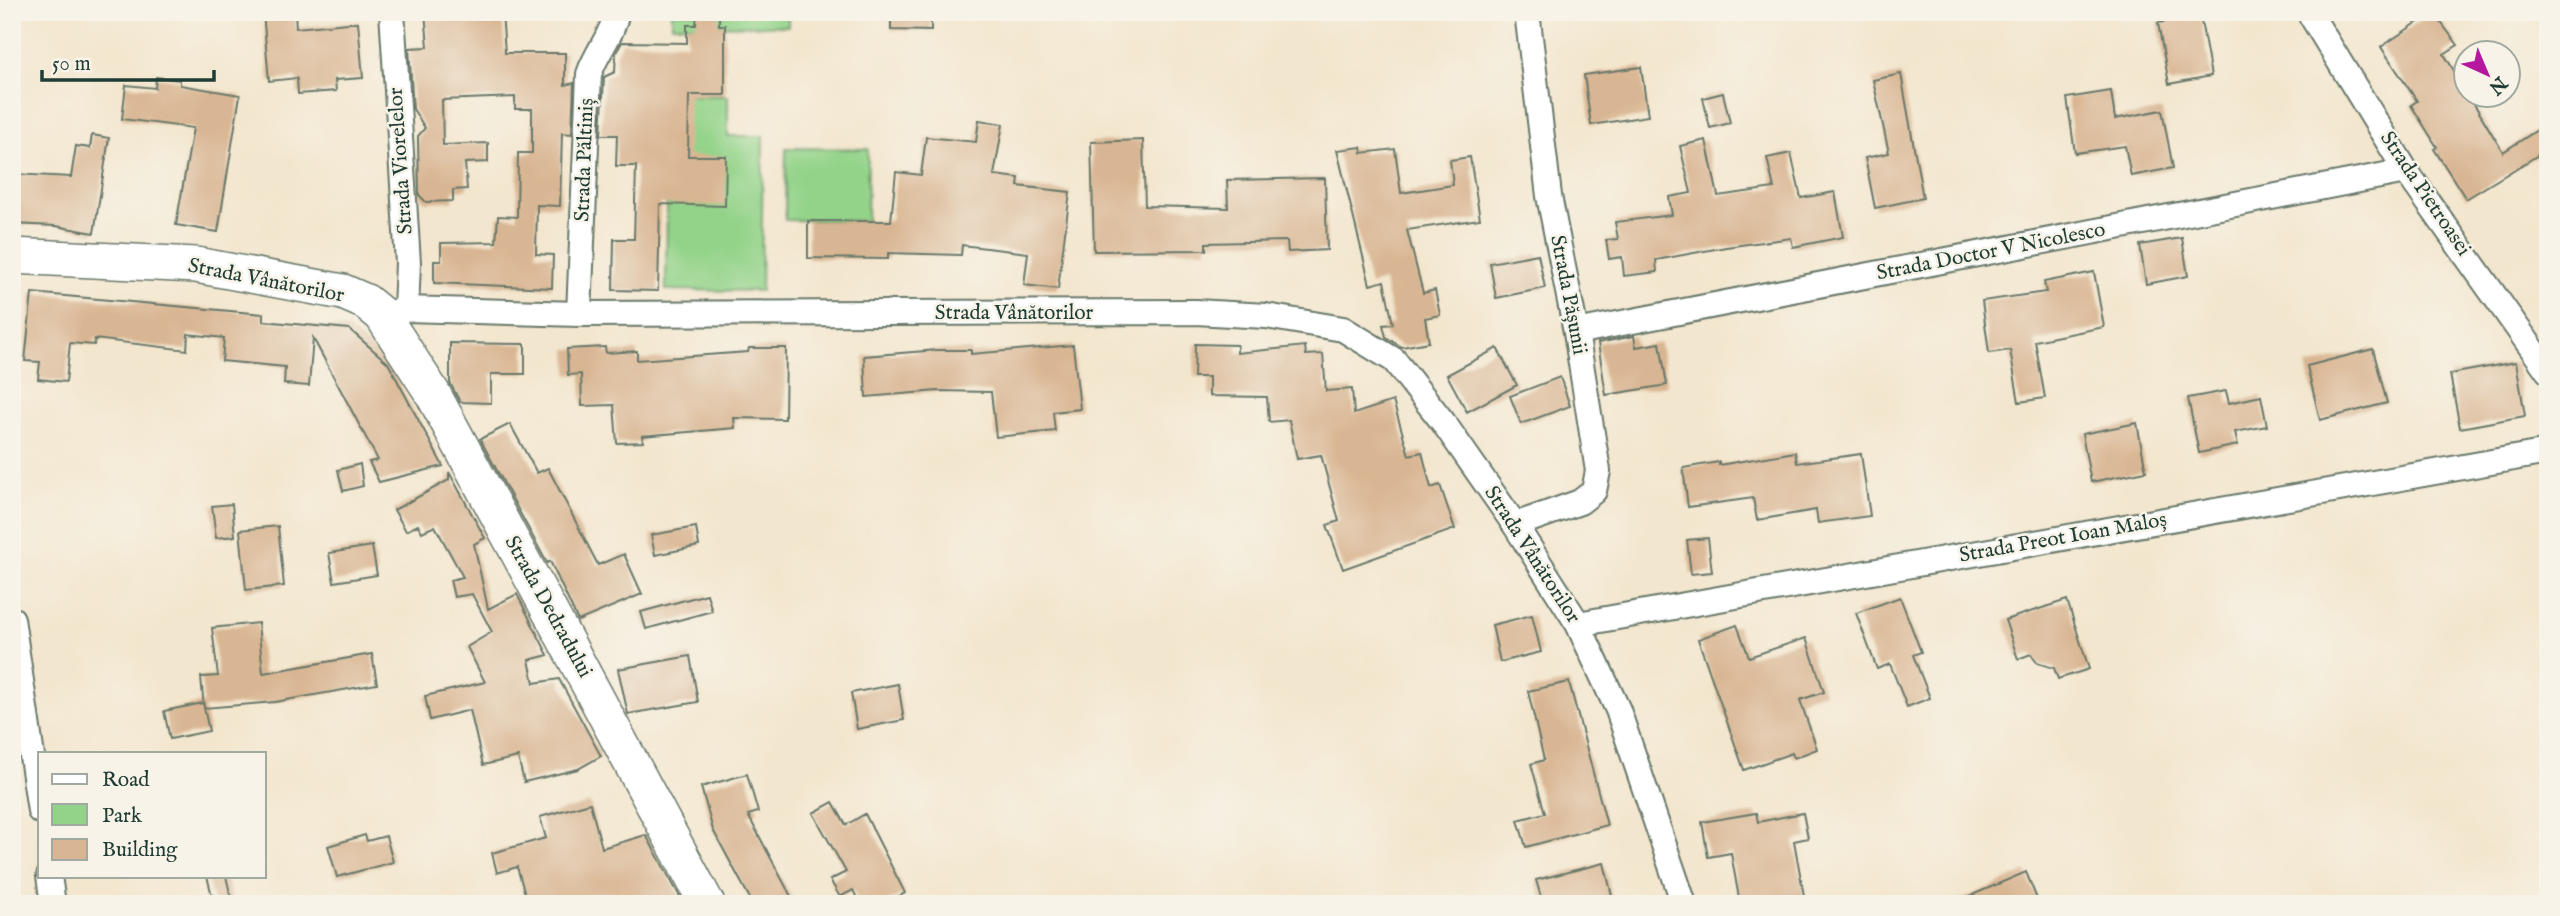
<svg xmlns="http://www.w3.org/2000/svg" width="2560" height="916" viewBox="0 0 2560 916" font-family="'IM FELL English',serif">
<rect width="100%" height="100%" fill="#f7f3e8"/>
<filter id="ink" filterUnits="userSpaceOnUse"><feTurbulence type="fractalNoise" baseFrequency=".0143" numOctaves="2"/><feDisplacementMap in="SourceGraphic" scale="14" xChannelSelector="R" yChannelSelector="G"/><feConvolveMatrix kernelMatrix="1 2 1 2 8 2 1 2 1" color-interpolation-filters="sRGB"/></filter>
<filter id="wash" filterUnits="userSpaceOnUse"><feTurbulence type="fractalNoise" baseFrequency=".00686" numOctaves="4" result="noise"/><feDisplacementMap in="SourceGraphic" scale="28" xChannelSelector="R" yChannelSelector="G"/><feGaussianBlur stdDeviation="1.57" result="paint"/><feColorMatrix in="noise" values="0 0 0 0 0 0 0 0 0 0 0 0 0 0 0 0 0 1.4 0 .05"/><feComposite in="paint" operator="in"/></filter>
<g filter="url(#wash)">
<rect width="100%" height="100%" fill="#f3e6ce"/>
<!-- green -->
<path fill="#93d389" stroke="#59885e" stroke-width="2" d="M672,12H788V26L672,25Z
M668,95L728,96V136H763L761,291L666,290Z
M786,148L868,149L867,221L785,220Z"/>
<g id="blocks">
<!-- building -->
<path fill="#d9b693" d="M263,12H295L296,28L358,22L363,78L335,80L336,91L298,94L297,78L269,81Z
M425,12H502L505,53H565V85L574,83L572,134L562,133L560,206L537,205L536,254L553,255L552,288L434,283V261H441V243L496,242L498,216L517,217L518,153H532V109H515V97L442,100L443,145L488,143V162L465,163L467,189L453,190V201L426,202L419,195L418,136L425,128L413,109L409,48L428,47Z
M697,12H719V25H725V95H689L688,156H726L725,206L660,204L658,291L613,290L614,239H634L636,166H616L617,135H601L604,77L615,72L616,53L622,42L687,43V25H696Z
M891,12H931V31L891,30Z
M2433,12L2458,45L2444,54L2503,152L2548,123V149L2466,199L2434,149L2437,147L2411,105L2417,101L2381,47Z
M2200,15L2211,76L2169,84L2158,23Z
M1641,67L1648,116L1591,125L1584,75Z
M1901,74L1923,198L1875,208L1865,158L1889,153L1873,80Z
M156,77L180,80V85L240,95L218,232L176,225L193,128L122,119L126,85L155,88Z
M2111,91L2115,119L2162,110L2173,168L2131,176L2125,146L2075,153L2067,98Z
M1723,93L1730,123L1710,128L1703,98Z
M979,120L1003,124L994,175L1019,178L1018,186L1070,192L1058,289L1024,285L1028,253L962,245L961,255L888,253V259L808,258V221H891L896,172L921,175L926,137L976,142Z
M92,135L109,138L94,233L56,226L12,224V174L71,177L76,146L90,148Z
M1143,140L1145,206L1228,208L1227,180L1325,178L1327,250L1288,252L1287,241L1206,243V250L1094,251L1091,142Z
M1706,140L1718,196L1774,188L1767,158L1791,153L1801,198L1835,192L1843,237L1793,247L1791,238L1726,247L1656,260L1657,272L1624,276L1622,257L1609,259L1606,240L1618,239L1615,222L1672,215L1669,197L1691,193L1680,146Z
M1361,147L1362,153L1395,149L1401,193L1453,185L1450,160L1470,157L1480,219L1407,230L1423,293L1435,290L1440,315L1425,318L1429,342L1402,347L1386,337L1383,325L1393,324L1384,281L1370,285L1337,150Z
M2182,238L2188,276L2146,284L2140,245Z
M1538,254L1545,288L1496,298L1490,263Z
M2094,272L2104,327L2035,341L2045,398L2019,402L2010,350L1989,353L1982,301L2046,292L2044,282Z
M32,293L263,314V321L349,329L388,363L443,466L379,482L369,462L378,460L313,338L309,386L284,384L285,367L222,361L224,338L188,334L187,350L95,339L94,345L70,343L66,382L38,379L40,362L25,361Z
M1634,336L1636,347L1660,343L1667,385L1606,395L1598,343Z
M450,343L525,344V374H491V403L460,402L450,383Z
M1195,344L1237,345V353L1305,346L1306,355L1323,354L1326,391L1352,389L1354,414L1393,401L1409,455L1422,452L1431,488L1440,485L1455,529L1343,569L1327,525L1339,521L1321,455L1297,459L1289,420L1269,422L1267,397L1209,396V377H1194Z
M1073,345L1080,409L1053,412L1055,431L996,437L991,392L938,391L866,397L864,356L938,350H971V354Z
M605,347L606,353L637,351V360L748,352L749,348H786L785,419L734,418L735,428L642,436L643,442L617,443L614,405L582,406L581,374L568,375L567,349Z
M1497,348L1517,385L1467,412L1447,375Z
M2373,349L2387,403L2320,420L2307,366Z
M2516,362L2525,416L2460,428L2450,374Z
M1560,377L1570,406L1521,424L1510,396Z
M2226,391L2229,403L2261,396L2267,426L2235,432L2238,445L2199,453L2188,398Z
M2137,423L2146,471L2091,482L2082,434Z
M510,424L537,473L548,468L598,565L624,554L642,594L578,621L550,561L547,563L480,439Z
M1795,452L1797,463L1861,454L1870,516L1818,523L1816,510L1757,520L1753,498L1688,507L1683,468L1719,462V465Z
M360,464L363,486L343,491L338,470Z
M449,472L485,538L474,544L488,609L517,594L548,655L529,660L534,683L559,679L601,756L578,769L524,782L518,757L483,765L470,710L430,720L425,696L485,682L467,647L492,632L472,594L454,597L450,580L463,577L435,526L422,532L418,525L406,531L394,510L449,480Z
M232,504L235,536L216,538L212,506Z
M278,526L284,586L246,590L240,530Z
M696,527L699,546L655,555L651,535Z
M1708,538L1712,572L1691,574L1687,540Z
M372,546L377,575L334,582L329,553Z
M707,594L712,611L646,629L641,612Z
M1900,597L1921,652L1913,655L1930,698L1907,707L1890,664L1877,669L1856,613Z
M2067,600L2089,669L2058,679L2054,668L2037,663L2031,654L2018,659L2005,620Z
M1532,615L1541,652L1500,662L1492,625Z
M258,623L263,673L372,654L377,684L275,702L204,708L201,677L218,676L212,628Z
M1737,625L1749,657L1806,638L1824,692L1800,700L1817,749L1794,758L1792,753L1744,770L1698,639Z
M690,656L698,702L628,714L618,669Z
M1569,682L1607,825L1526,847L1518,820L1545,813L1531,764L1544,760L1528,691Z
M898,684L904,720L857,729L851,693Z
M203,703L209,731L170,739L164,711Z
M747,774L758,812L748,815L795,904H753L713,830L701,787Z
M833,802L846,825L865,814L905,893L884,904H860L853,890L840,897L830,880L846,872L813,813Z
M590,803L602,848L646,835L684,904H528L517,867L497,873L492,853L546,838L540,817Z
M1756,813L1758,822L1803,813L1808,838L1794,841L1805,901L1740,904L1731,853L1708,857L1702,822Z
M365,835L367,841L386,836L393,862L337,877L328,846Z
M1604,863L1614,904H1543L1536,880Z
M2026,872L2039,904H1951Z
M207,876H226L232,902L214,904Z"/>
</g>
</g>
<g filter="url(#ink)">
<use href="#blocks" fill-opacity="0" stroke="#69786a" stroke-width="2"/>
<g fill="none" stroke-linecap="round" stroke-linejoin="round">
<!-- minor casing -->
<g stroke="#69786a" stroke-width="28">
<path id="minor" d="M392,12L408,263L406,309
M2309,12L2406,171L2548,371
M579,314L589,74C597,51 612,36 617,12
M382,315L406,309L579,314L1196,312L1266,316L1343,329L1394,360L1443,422L1515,525L1578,624L1618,710L1684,904
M1576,332L2406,171
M1515,525L1580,502L1594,491L1598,471L1576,332L1549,196L1527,12
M12,619L40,811
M1578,624L2548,452
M49,876L53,904"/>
</g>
<!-- secondary casing -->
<g stroke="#69786a" stroke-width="38">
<path id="secondary" d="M12,256L196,265L343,292L366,302L382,315L433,394L707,904"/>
</g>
<!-- minor -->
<use href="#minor" stroke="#fff" stroke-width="24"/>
<!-- secondary -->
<use href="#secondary" stroke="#fff" stroke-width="35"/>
</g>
</g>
<g text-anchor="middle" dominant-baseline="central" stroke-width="5" stroke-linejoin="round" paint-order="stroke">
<!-- street labels -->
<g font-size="21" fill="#1f3d34" stroke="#f7f3e8">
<text transform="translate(585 160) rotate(-88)">Strada Păltiniș</text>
<text transform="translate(401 161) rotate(-94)">Strada Viorelelor</text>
<text transform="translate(2425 194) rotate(56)">Strada Pietroasei</text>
<text transform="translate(1991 252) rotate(-11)">Strada Doctor V Nicolesco</text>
<text transform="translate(266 281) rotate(11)">Strada Vânătorilor</text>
<text transform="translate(1568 295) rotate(79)">Strada Pășunii</text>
<text x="1014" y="313">Strada Vânătorilor</text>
<text transform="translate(2063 538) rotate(-10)">Strada Preot Ioan Maloș</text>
<text transform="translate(1532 555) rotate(57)">Strada Vânătorilor</text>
<text transform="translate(548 607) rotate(61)">Strada Dedradului</text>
</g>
</g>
<!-- margin -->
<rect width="2560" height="916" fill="none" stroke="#f7f3e8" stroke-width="42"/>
<!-- legend -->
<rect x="38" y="752" width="228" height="126" fill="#f7f3e8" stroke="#a1aaa0" stroke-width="2"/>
<rect x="52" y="774" width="35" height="10" fill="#ffffff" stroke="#a1aaa0" stroke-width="2"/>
<text x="102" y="786" font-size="21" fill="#1f3d34">Road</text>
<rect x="52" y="804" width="35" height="21" fill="#93d389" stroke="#a1aaa0" stroke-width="2"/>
<text x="102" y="822" font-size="21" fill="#1f3d34">Park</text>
<rect x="52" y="839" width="35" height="21" fill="#d9b693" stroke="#a1aaa0" stroke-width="2"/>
<text x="102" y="856" font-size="21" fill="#1f3d34">Building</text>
<!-- north arrow -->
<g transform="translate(2487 74) rotate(136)"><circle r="33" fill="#f7f3e8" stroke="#a1aaa0" stroke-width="2"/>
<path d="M0-5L12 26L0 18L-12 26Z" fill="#b5179e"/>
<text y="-10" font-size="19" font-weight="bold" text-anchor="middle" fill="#1f3d34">N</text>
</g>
<!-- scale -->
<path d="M42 70v10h172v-10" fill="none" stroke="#1f3d34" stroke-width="3.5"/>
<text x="52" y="70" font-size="21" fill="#1f3d34" stroke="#f7f3e8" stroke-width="5" paint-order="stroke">50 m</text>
</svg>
